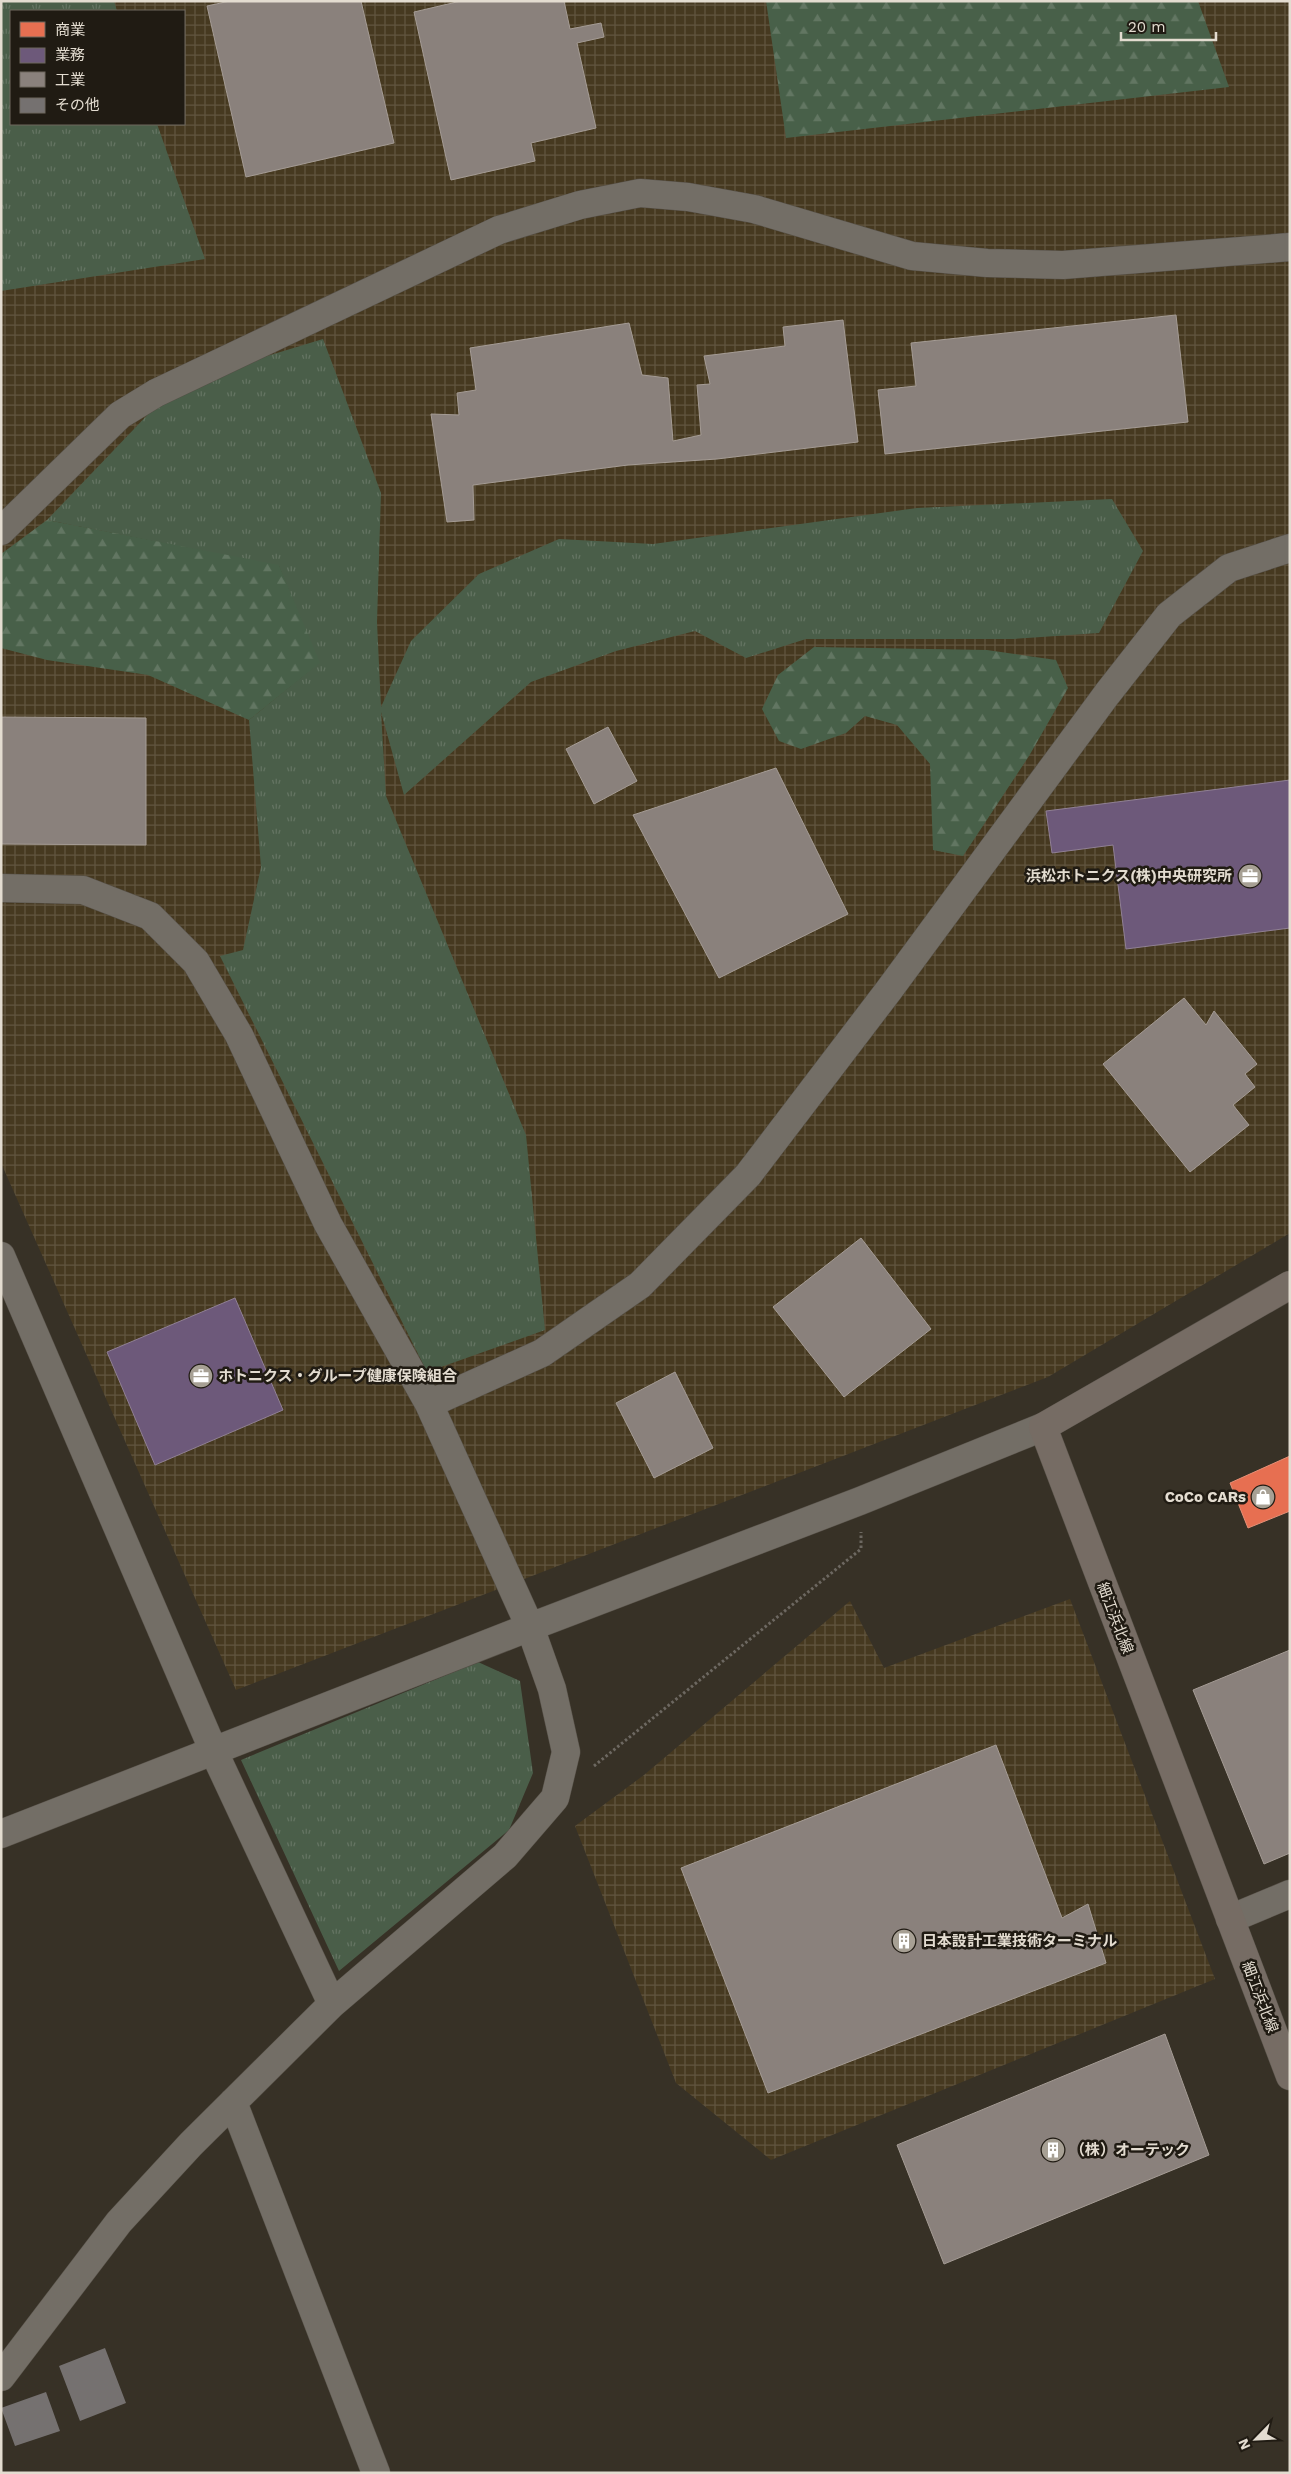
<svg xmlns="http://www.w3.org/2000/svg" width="1291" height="2474" viewBox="0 0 1291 2474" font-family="'Work Sans','Noto Sans JP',sans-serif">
<defs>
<pattern id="industrial-grid" width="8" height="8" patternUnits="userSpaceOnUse" patternTransform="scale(1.25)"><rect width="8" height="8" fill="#463920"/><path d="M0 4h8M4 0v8" fill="none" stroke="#61553f"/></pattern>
<pattern id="grass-tufts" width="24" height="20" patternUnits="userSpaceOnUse" patternTransform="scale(1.25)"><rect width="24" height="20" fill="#4a5e49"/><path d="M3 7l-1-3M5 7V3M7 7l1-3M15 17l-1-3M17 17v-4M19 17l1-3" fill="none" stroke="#647462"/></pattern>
<pattern id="forest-firs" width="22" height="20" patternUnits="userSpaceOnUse" patternTransform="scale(1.25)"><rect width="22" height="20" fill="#486049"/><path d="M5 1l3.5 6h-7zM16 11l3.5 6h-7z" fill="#627662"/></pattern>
</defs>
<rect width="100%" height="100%" fill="#373126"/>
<!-- industrial -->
<path fill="url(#industrial-grid)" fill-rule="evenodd" d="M1,1H1290V1233L1048,1377L236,1690L1,1163ZM11,11H184V124H11Z
M1070,1599L1215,1979L771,2160L676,2083L575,1826L644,1775L850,1601L884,1668Z"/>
<!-- grass -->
<path fill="url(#grass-tufts)" d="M1,1H114L117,11H11V124H157L205,259L1,291Z
M323,339L381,493L377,622L381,707L411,641L479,574L559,539L653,544L917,508L1112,499L1143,551L1099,633L1013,639H806L746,658L695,631L616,651L531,682L404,795L381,712L386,796L526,1135L545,1330L427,1372L220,956L243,950L261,867L249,720L319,663L279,566L47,520L178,383Z
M478,1662L520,1681L533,1773L509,1830L339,1971L241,1760Z"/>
<!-- forest -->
<path fill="url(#forest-firs)" d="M766,1H1198L1229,87L786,138Z
M47,520L279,565L320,663L249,720L148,675L47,660L1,648V554Z
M814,647L987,650L1056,660L1068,688L1029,756L963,856L933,850L930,764L897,725L865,716L846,733L801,749L779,741L762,709L778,675Z"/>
<!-- shops -->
<path fill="#e76f51" stroke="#e69077" d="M1290,1456V1511L1248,1528L1230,1483Z"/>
<!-- offices -->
<path fill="#6d597a" stroke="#908094" d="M1290,780V928L1126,949L1113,845L1052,853L1046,811Z
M235,1298L283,1410L155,1465L107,1352Z"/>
<!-- industry -->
<path fill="#8a817c" stroke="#a59c95" d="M230,1H361L394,143L246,177L207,6Z
M461,1H564L570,29L601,23L604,37L577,43L596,128L531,143L535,161L451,180L414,12Z
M1176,315L1188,422L885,454L878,390L916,386L911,343Z
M843,320L858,442L717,459L628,465L473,485L474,520L447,522L431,414L459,415L457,393L476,390L470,348L629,323L642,375L668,378L673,441L701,435L697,385L710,384L704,356L785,346L783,327Z
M1,717L146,718V845L1,844Z
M608,727L637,781L594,804L566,749Z
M776,768L848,914L719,978L633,815Z
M1184,998L1206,1025L1214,1011L1257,1064L1245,1074L1255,1087L1233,1105L1249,1125L1190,1172L1103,1064Z
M861,1238L931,1329L844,1397L773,1307Z
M675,1372L713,1448L654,1478L616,1403Z
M1290,1650V1853L1264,1864L1193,1690Z
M996,1745L1062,1918L1088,1904L1106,1963L768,2093L681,1868Z
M1165,2034L1209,2155L944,2264L897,2145Z"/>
<!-- building -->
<path fill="#757170" d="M105,2348L126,2403L80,2421L59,2366Z
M46,2392L60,2431L15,2446L1,2408Z"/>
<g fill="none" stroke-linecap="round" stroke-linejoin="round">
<!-- minor casing -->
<g stroke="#554f46" stroke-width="29">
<path id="minor" d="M1,531L120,415L156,393L499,230L580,205L640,193L688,197L754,209L912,256L987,263L1063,265L1290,247
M1,888L83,890L150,916L196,962L239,1035L328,1224L429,1404L530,1627L552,1689L566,1752L555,1798L505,1856L332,2004L191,2144L119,2222L1,2377
M1,1256L214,1752L332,2004
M429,1404L542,1353L640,1285L748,1175L889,990L1107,694L1169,615L1229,568L1290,548
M1,1834L530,1627L860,1501L1043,1427
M1230,1919L1290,1894
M233,2102L376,2473"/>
</g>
<!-- major casing -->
<g stroke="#554f46" stroke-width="29">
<path id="major" d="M1290,1285L1043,1427L1290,2076"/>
</g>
<!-- path -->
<path stroke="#6d6861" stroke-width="3" stroke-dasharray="2.5 2.5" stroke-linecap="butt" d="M594,1766L861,1549V1532"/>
<!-- minor -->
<use href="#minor" stroke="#736e66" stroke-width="28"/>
<!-- major -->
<use href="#major" stroke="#766c64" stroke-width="28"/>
</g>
<!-- icons -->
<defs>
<g id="office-disc" transform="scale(1.25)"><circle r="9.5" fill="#a7a094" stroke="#201b13"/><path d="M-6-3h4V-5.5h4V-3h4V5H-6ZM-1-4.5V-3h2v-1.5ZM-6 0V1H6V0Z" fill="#fff"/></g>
<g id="shop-disc" transform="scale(1.25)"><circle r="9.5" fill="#a7a094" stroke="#201b13"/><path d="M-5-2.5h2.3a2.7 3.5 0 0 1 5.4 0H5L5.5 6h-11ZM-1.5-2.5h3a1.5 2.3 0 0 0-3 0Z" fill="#fff"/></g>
<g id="building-disc" transform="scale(1.25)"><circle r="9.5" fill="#a7a094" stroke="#201b13"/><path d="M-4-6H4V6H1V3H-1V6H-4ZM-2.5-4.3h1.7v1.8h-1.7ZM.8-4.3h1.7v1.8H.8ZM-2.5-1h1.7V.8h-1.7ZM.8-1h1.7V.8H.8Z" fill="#fff"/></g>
</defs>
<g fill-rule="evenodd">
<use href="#office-disc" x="1250" y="876"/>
<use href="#office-disc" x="201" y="1376"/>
<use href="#shop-disc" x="1263" y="1497"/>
<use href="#building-disc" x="904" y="1941"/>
<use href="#building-disc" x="1053" y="2150"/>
</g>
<g text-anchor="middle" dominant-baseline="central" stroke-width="5" stroke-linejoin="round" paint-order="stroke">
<!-- poi labels -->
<g font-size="15" font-weight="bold" fill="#e3dcd0" stroke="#201b13" text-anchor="start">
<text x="1232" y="876" text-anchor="end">浜松ホトニクス(株)中央研究所</text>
<text x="218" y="1376">ホトニクス・グループ健康保険組合</text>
<text x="1246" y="1497" text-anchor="end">CoCo CARs</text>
<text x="922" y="1941">日本設計工業技術ターミナル</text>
<text x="1070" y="2150">（株）オーテック</text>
</g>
<!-- street labels -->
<g font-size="15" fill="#e3dcd0" stroke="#201b13">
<text transform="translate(1115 1618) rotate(69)">細江浜北線</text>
<text transform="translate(1260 1997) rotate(69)">細江浜北線</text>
</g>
</g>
<!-- border -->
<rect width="1291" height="2474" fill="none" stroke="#e3dcd0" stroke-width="5"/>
<!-- legend -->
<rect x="10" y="10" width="175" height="115" fill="#201b13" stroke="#6e685f"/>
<rect x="20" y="22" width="25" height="15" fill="#e76f51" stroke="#6e685f"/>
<text x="55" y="35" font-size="15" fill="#e3dcd0">商業</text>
<rect x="20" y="48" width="25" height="15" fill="#6d597a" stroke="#6e685f"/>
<text x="55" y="60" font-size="15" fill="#e3dcd0">業務</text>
<rect x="20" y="72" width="25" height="15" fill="#8a817c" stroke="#6e685f"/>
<text x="55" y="85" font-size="15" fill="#e3dcd0">工業</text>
<rect x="20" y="98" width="25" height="15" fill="#757170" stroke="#6e685f"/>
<text x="55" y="110" font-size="15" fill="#e3dcd0">その他</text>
<!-- north arrow -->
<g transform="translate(1256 2439) rotate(246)" stroke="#201b13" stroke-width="4" paint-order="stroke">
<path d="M0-4L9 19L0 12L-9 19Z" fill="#e3dcd0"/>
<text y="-8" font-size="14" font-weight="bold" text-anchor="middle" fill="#e3dcd0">N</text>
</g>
<!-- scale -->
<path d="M1121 32v8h95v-8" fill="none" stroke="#e3dcd0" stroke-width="2.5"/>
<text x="1128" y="32" font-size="15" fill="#e3dcd0" stroke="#201b13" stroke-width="4" paint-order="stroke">20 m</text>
</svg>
